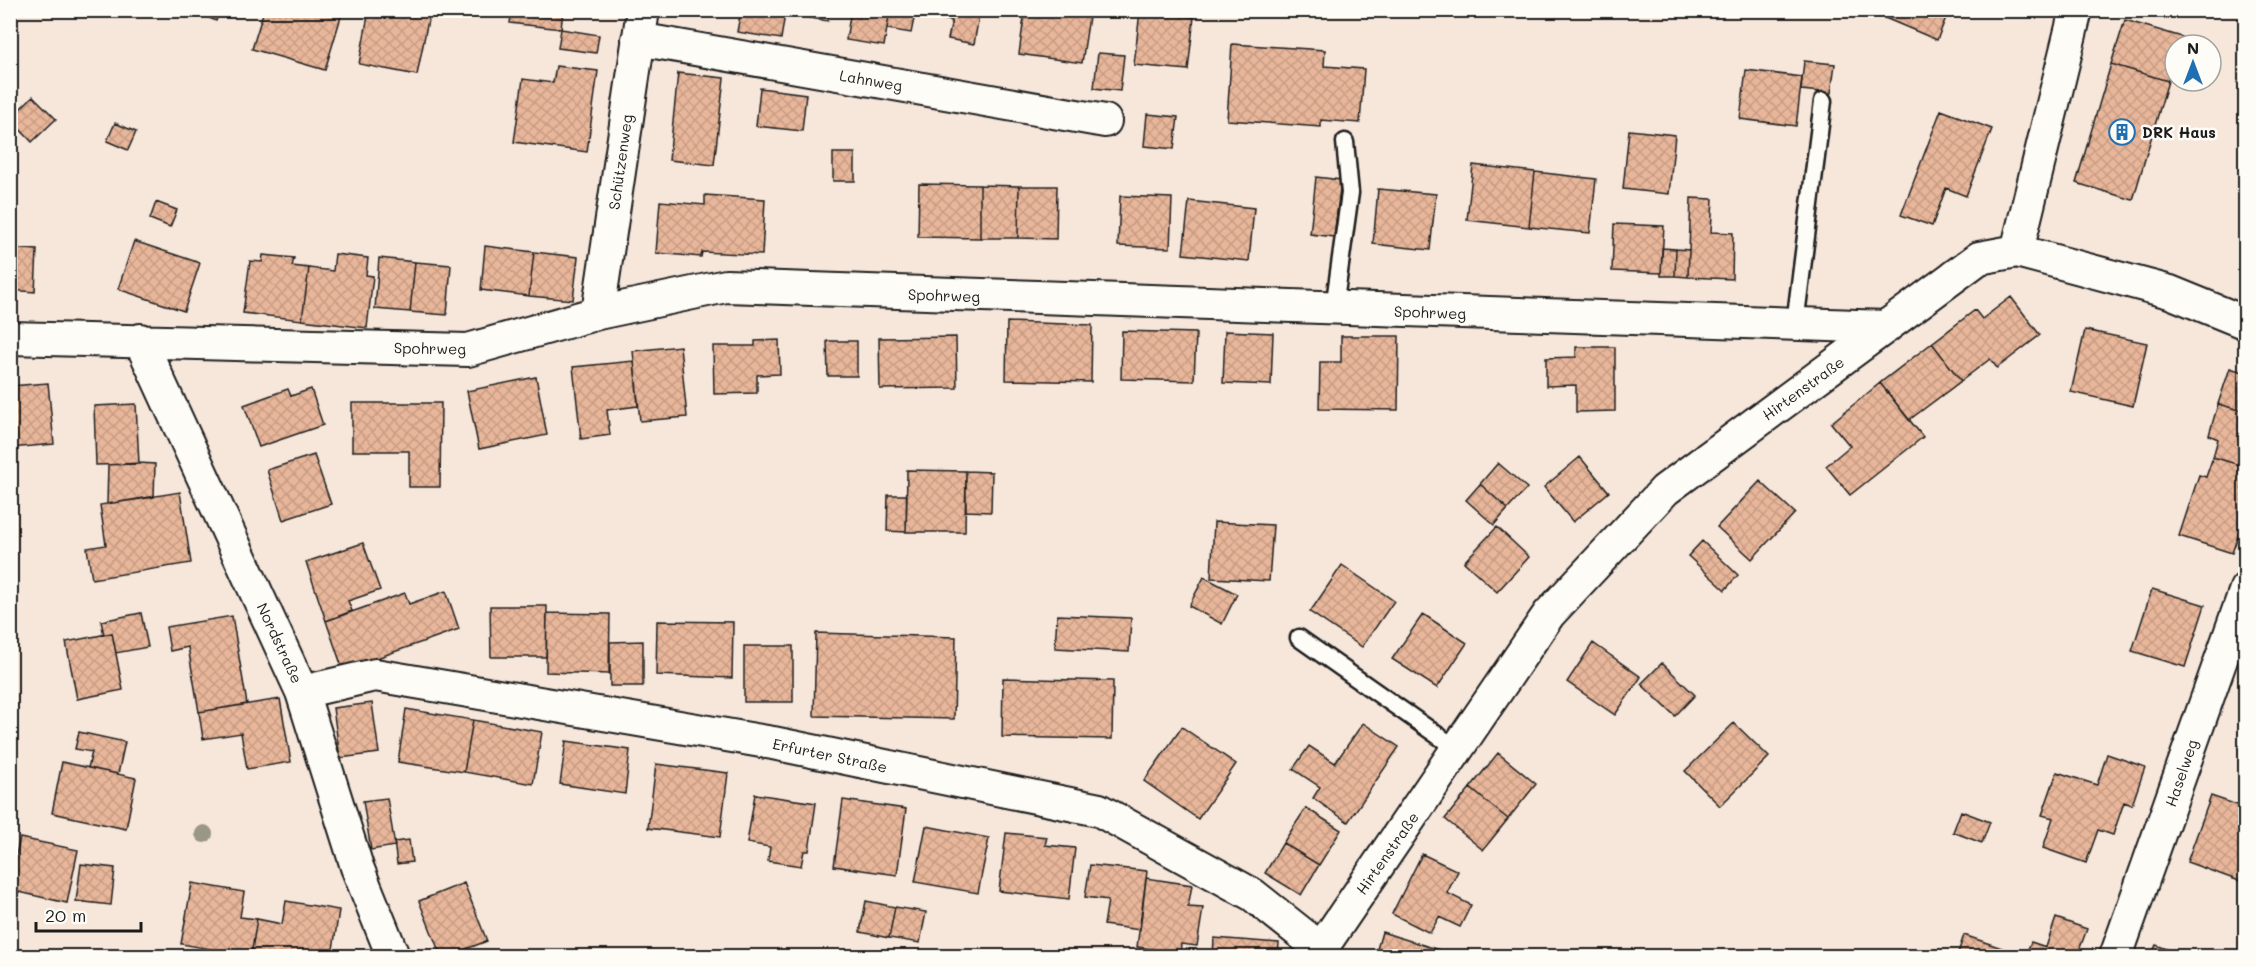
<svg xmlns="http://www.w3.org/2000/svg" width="2256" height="967" viewBox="0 0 2256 967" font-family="Mali,sans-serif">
<defs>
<pattern id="building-cross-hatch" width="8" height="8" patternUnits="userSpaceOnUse" patternTransform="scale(1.5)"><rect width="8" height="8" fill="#e8b69a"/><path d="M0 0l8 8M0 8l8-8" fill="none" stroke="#c69c84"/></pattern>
</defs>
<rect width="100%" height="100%" fill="#f7e7db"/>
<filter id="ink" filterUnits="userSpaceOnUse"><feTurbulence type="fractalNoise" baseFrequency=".0167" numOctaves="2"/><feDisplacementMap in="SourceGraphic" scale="12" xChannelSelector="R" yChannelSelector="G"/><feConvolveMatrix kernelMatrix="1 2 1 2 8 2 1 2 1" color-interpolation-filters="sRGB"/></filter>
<g filter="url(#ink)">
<!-- building -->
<path fill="url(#building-cross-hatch)" stroke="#1c1c1c" stroke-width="1.5" d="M192,10H220L216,21Z
M264,10H343L325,70L252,49Z
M369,10H430L417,75L359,64Z
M512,10H563L561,29L510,23Z
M741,10H829L828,21L785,14L781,39L737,32Z
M851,10H890L884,46L846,40Z
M890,10H980L974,44L948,39L952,21L915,14L911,33L887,29Z
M1025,10H1090L1082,63L1019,54Z
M1888,10H1949L1937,40L1885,18Z
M1140,11L1194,17L1188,70L1134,65Z
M2125,20L2182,37L2179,45H2175V59L2168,81L2111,64Z
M561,29L599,35L596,53L558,48Z
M1232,44L1325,50L1324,66L1364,69L1360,123L1321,120V127L1227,120Z
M1098,53L1124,55L1120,91L1094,88Z
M1804,61L1835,64L1831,93L1801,90Z
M2111,64L2168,81L2133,200L2076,183Z
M556,66L598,71L587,152L514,142L523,79L553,83Z
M1746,70L1802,77L1796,126L1740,119Z
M678,73L724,78L714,165L669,160Z
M760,88L806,94L802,131L756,126Z
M33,96L56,119L32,142L10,119Z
M1941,110L1992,129L1966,196L1946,188L1932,226L1901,215Z
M1147,114L1178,117L1174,149L1144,146Z
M115,123L136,132L128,150L107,141Z
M1629,130L1675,135L1669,194L1623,189Z
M833,153H855V181H833Z
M1473,165L1535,172L1529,227L1467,220Z
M1535,172L1596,179L1590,233L1529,227Z
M1316,177L1341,180L1334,237L1310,234Z
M919,184L980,185V238L918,237Z
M980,185L1019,186L1018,238H980Z
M1019,186H1057L1056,239L1018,238Z
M1378,189L1436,194L1430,250L1373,244Z
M705,195L765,199L762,255L702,252L701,257L656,253L660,201L705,205Z
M1120,196L1172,198L1170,248L1118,246Z
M1691,198L1713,199L1711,232L1733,233L1732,279L1688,277Z
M1189,201L1254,208L1249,261L1183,254Z
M156,202L177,210L170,227L150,219Z
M1614,224L1664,226L1661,273L1612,271Z
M134,241L200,263L184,311L118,289Z
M485,246L534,252L529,296L481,290Z
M10,248L37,250L35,292L10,290Z
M1662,248L1676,249L1675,276H1661Z
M1676,249L1689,250L1688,277L1675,276Z
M534,252L578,257L573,300L529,296Z
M335,254L368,258L366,275L373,276L367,328L302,320L309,268L333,271Z
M263,255L294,258L292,266L309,268L302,320L243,313L250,261L262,262Z
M379,258L415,262L410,312L375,309Z
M415,262L451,265L447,315L410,312Z
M2011,297L2040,335L1997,368L1990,359L1961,381L1932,343L1975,310L1982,319Z
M1007,322L1092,325L1091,382L1006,380Z
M2085,330L2147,343L2133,406L2071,392Z
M1122,331L1196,333L1194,381L1121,379Z
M1225,331L1273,333L1271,385L1223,383Z
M1341,336H1399L1398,410L1319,409L1320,362H1341Z
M956,337L957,388L880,389L879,338Z
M779,340L780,374L757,375V393L714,394L713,346H755V341Z
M827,341H857V376H828Z
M1932,343L1961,381L1909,420L1880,383Z
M680,346L687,417L640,421L633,351Z
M1576,347H1615V411L1576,412V385L1546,386V358L1576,357Z
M634,361L638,406L607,410L610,435L581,439L573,367Z
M2230,368L2246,373V412L2218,404Z
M536,377L547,435L479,449L467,391Z
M48,383L54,444L11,448L10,386Z
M1880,383L1923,437L1850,495L1826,466L1850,446L1831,423Z
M288,389L291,396L311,389L323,425L259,447L244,405Z
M352,403H441L440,487H409V451H352Z
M136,404L139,464L96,465L94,406Z
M2218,404L2246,412V467L2213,457L2218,439L2209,435Z
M314,455L331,504L283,520L267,470Z
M1580,457L1609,492L1573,522L1544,487Z
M2213,457L2246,467V479L2242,490L2246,491V513L2232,553L2179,536L2199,475L2206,477Z
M139,463L155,464L154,497L107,504L108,465Z
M1498,463L1527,488L1508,509L1480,484Z
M907,470L966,471L965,532H906Z
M966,471L992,472L991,512L966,511Z
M1760,481L1795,513L1752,559L1717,527Z
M1480,484L1508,509L1494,525L1466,500Z
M180,492L191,563L92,579L87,548L106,545L100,505Z
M888,495H907L906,532L887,531Z
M1214,522L1273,525L1269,581L1211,578Z
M1497,527L1529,557L1497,592L1464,562Z
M1702,541L1738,575L1725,590L1688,556Z
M363,543L380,590L348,601L352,611L326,621L306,562Z
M1342,565L1394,601L1362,647L1310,612Z
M1204,577L1237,594L1222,624L1189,606Z
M2152,589L2205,605L2185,667L2132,651Z
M446,591L459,629L343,670L326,621L405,593L409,604Z
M490,606H547L546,657H491Z
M141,613L148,647L116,653L112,633L104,635L101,621Z
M547,613L610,614L609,674L546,672Z
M1423,614L1467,643L1437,688L1392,659Z
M1057,615L1131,618L1129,652L1055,648Z
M232,616L247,704L199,712L188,647L170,651L166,627Z
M657,621L733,622L732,678L656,675Z
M112,633L123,690L77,699L66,642Z
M816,633L956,637L954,719L814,716Z
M643,641V686H610V642Z
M1593,643L1641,677L1615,715L1567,682Z
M744,646H793V702H744Z
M1662,663L1695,695L1675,716L1641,684Z
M1003,678L1113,681L1112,739L1002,737Z
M280,699L291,762L247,769L241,733L203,739L199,712Z
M372,703L379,753L340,758L333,708Z
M406,709L473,720L464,772L398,762Z
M473,720L542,732L533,784L464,772Z
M1363,723L1399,747L1348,822L1313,798L1320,787L1293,769L1309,746L1335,763Z
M1734,723L1769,757L1720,806L1685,771Z
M1182,727L1236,764L1198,819L1144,781Z
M79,732L125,742L118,774L88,768L92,752L75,749Z
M566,741L630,750L625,794L560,784Z
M1498,753L1536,784L1508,819L1470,788Z
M2107,754L2145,767L2132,805L2124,802L2113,835L2098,830L2086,863L2043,848L2053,818L2042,815L2057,772L2097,785Z
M62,762L136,778L126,829L52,813Z
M656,764L728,773L720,837L648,828Z
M1470,788L1508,819L1483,850L1445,819Z
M755,794L816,803L809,851H804L801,866L768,861L770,847L747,843Z
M2211,796L2246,808V872L2242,882L2187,862Z
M387,798L395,846L371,850L363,801Z
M843,800L906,809L897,875L834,866Z
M1306,808L1341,830L1319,865L1283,843Z
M1961,811L1990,822L1982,843L1953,832Z
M926,826L989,838L978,893L915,882Z
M1006,833L1047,837L1045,845L1075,848L1069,899L999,891Z
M20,838L78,850L67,903L10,890V879Z
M409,840L412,862L397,864L394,842Z
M1283,843L1319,865L1301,895L1265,873Z
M1422,854L1458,871L1447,893L1471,905L1460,927L1439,917L1430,933L1392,914Z
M81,864L115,868L111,905L76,901Z
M1090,865L1147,871L1140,930L1104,925L1108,900L1085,897Z
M1146,878L1192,885L1188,907L1203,908L1197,946L1181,944L1180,953L1137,947Z
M192,883L244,892L240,917L257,919L251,956L181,944Z
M464,883L487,941L448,956H441L419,901Z
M286,901L339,910L332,956H251L257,919L282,924Z
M866,901L895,907L889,938L860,932Z
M895,907L926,912L920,943L889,938Z
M2056,918L2087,929L2077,956H2069L2058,953L2057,956H2025L2031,942L2046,947Z
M1382,932L1439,950L1436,956H1375Z
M1964,935L2019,954L2018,956H1957Z
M1214,938L1279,943L1278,956H1213Z
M2156,945L2186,956H2151Z"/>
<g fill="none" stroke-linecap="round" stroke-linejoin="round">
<!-- service casing -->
<g stroke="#1c1c1c" stroke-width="21">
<path id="service" d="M1334,308L1350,193L1345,142
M1795,324L1823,101
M1299,638L1457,749"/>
</g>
<!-- minor casing -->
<g stroke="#1c1c1c" stroke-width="36">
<path id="minor" d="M638,39L1105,121
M2017,251L2076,10
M598,313L643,10
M10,338L468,350L598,313L726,286L1886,327
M140,340L302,692L357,867L393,956
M302,692L375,675L773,743L1099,810L1253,895L1321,949
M1320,956L1321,949L1549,614L1665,490L1979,258L2017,251L2170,292L2246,323
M2116,956L2246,589"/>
</g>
<!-- service -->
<use href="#service" stroke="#fdfcf7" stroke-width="16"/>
<!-- minor -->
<use href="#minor" stroke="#fdfcf7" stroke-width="32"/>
</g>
<!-- trees -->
<circle fill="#9a9786" cx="204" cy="834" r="9"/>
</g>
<!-- icons -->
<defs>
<g id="building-ring" transform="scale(1.35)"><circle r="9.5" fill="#fdfcf7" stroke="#1f6fb2" stroke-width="1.5"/><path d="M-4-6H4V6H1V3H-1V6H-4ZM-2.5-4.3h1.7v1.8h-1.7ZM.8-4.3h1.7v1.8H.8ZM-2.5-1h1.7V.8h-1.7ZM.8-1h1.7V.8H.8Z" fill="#1f6fb2"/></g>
</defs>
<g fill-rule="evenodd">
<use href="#building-ring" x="2122" y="132"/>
</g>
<g text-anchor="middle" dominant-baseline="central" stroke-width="5" stroke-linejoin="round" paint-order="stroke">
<!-- street labels -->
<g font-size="15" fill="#1c1c1c" stroke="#fdfcf7">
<text transform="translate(871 80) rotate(10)">Lahnweg</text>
<text transform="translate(620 162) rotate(-82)">Schützenweg</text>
<text transform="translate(944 295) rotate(2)">Spohrweg</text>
<text transform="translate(1430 312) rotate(2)">Spohrweg</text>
<text transform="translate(430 348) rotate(1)">Spohrweg</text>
<text transform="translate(1803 388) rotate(-36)">Hirtenstraße</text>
<text transform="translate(280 643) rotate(65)">Nordstraße</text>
<text transform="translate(830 755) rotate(12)">Erfurter Straße</text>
<text transform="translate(2181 773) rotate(-71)">Haselweg</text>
<text transform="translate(1387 853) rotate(-55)">Hirtenstraße</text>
</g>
<!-- poi labels -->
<g font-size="15" font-weight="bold" fill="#1c1c1c" stroke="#fdfcf7" text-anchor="start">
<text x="2142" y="132">DRK Haus</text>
</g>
</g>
<!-- margin -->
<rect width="2256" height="967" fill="none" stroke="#fdfcf7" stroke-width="36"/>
<rect x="18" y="18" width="2220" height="931" fill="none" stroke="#1c1c1c" stroke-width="2" filter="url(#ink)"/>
<!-- north arrow -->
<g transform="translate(2193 63)"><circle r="28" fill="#fdfcf7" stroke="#a3a29f" stroke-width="1.5"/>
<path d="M0-4.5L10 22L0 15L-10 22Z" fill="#1f6fb2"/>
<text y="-9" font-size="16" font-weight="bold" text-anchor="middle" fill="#1c1c1c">N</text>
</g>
<!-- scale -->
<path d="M36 922v9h105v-9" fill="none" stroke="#1c1c1c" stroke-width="3"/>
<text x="45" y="922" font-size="18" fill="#1c1c1c" stroke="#fdfcf7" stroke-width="4.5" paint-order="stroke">20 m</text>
</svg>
